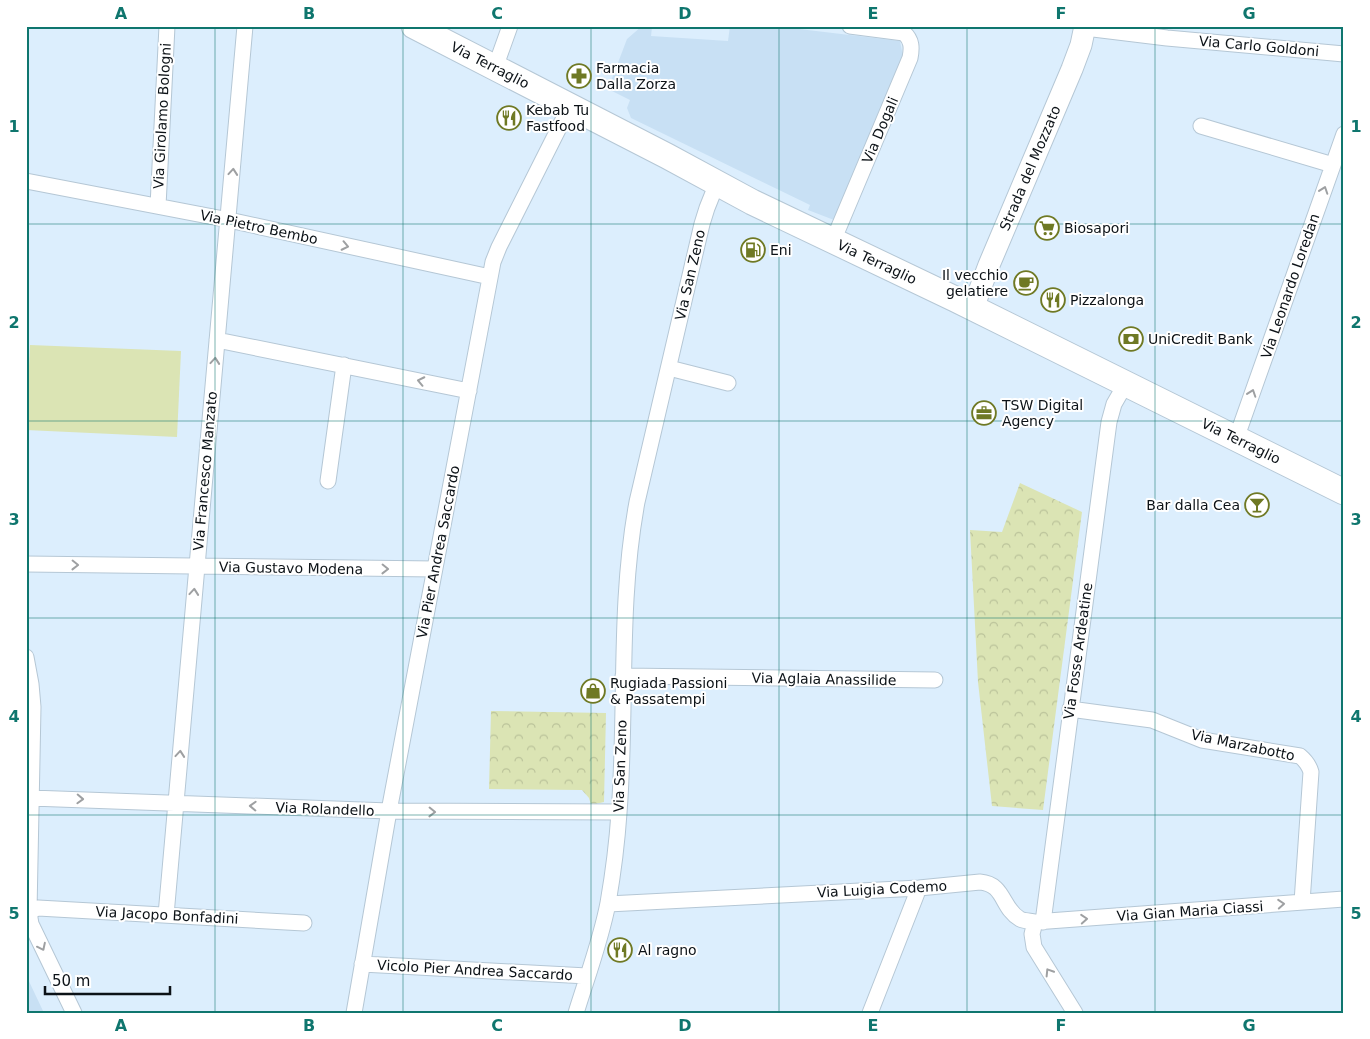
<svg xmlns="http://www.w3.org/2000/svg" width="1370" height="1039" viewBox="0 0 1370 1039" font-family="'DejaVu Sans',sans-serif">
<defs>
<pattern id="forest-crowns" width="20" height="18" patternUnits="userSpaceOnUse" patternTransform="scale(1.25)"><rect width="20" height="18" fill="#dbe4b4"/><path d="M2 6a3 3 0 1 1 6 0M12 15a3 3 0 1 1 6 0" fill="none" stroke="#bbc39a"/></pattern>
</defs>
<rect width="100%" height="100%" fill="#dceefd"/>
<!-- built -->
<path fill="#c8e0f4" d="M642,26L652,27L651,36L728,41L730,26H774L900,41L903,56L834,220L808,210L810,205L631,118L627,108L630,100L608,89L627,39Z
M26,975L44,1013H26Z"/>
<!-- forest -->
<path fill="url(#forest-crowns)" d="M1020,483L1082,512L1043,810L992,806L978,682L970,530L1002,532Z
M491,711L606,713L604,802L591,805L589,798L582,790L489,789Z"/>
<!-- pitch -->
<path fill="#dbe4b4" d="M30,345L181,351L177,437L26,430Z"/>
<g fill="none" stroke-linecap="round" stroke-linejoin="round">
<!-- street casing -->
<g stroke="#b5c7d5" stroke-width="17">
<path id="street" d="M1085,28L1167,38L1344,54
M495,68L510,26
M1201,126L1333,165
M26,181L229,220L490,277
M158,206L167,26
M833,241L910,58C912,48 912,40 904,33L850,26
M217,340L469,391
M669,368L728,383
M1236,439L1344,134
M328,481L344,365
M26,564L435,569
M26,657L31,684L33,707L29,912L31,924L74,1013
M623,676L935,680
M1070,709L1152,720L1202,740L1300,756C1306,761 1309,765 1311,772L1302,902
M31,798L389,811L619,812
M608,904L919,888L980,882C1005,884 1001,908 1020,919C1024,921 1030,921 1035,922L1344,899
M29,912L38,908L304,923
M166,915C190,618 221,323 245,26
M1035,922L1032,934L1034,947L1075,1013
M1043,922L1109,422L1114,404L1125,385
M362,964L587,976
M354,1013L389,811L493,262L499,247L570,106
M576,1013C587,977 601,940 608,903C613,874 617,843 619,813C627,709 618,605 637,502L702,224L707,208L717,183
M870,1013L919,888"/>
</g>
<!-- secondary casing -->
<g stroke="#b5c7d5" stroke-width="23">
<path id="secondary" d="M973,308L989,265L1072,69L1081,45L1085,26"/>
</g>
<!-- primary casing -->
<g stroke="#b5c7d5" stroke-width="27">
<path id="primary" d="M414,26L667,156L752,202L955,299L1344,492"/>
</g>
<!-- street -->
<use href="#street" stroke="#fff" stroke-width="15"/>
<!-- secondary -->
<use href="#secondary" stroke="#fff" stroke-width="21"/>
<!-- primary -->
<use href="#primary" stroke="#fff" stroke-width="25"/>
</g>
<!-- one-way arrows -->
<defs><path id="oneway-chevron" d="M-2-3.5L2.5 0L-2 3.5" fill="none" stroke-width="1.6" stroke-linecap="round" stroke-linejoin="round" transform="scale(1.25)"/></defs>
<g stroke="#9ea0a2">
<use href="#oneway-chevron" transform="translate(233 172) rotate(-85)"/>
<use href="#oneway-chevron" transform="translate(1324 190) rotate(-71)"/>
<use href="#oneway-chevron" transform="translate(345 246) rotate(12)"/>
<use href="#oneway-chevron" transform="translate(215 361) rotate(-85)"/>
<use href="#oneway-chevron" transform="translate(421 381) rotate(-168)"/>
<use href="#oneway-chevron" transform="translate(1252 393) rotate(-71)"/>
<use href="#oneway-chevron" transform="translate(75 565) rotate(1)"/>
<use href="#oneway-chevron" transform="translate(385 569) rotate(1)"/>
<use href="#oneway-chevron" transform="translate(194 592) rotate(-85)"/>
<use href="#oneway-chevron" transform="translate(180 754) rotate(-85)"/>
<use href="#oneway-chevron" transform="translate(80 799) rotate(2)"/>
<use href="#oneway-chevron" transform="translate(253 806) rotate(-178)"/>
<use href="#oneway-chevron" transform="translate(432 812) rotate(1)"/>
<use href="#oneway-chevron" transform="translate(1281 904) rotate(-4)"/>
<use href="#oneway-chevron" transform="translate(1084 919) rotate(-4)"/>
<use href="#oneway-chevron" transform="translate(42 947) rotate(64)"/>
<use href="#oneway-chevron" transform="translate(1049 972) rotate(-122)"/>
</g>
<!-- grid -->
<path fill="none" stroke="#0f766e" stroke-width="1" stroke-opacity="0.55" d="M215,26V1013M403,26V1013M591,26V1013M779,26V1013M967,26V1013M1155,26V1013M26,224H1344M26,421H1344M26,618H1344M26,815H1344"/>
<!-- icons -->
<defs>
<g id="pharmacy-ring" transform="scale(1.25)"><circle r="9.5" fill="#fff" stroke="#6f7924" stroke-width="1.5"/><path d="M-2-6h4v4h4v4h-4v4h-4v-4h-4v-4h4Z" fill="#6f7924"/></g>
<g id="restaurant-ring" transform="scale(1.25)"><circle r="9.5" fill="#fff" stroke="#6f7924" stroke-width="1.5"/><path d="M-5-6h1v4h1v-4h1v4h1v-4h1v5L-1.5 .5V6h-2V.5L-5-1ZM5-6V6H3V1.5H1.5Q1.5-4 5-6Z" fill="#6f7924"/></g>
<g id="supermarket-ring" transform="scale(1.25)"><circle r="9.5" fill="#fff" stroke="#6f7924" stroke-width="1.5"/><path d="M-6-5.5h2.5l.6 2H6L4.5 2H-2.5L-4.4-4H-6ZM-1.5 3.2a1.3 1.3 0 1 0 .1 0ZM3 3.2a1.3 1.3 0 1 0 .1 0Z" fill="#6f7924"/></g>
<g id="fuel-ring" transform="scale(1.25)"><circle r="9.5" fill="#fff" stroke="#6f7924" stroke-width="1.5"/><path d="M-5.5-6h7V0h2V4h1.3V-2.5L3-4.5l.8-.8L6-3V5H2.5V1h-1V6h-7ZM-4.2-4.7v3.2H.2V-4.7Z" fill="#6f7924"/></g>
<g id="cafe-ring" transform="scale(1.25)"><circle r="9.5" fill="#fff" stroke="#6f7924" stroke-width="1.5"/><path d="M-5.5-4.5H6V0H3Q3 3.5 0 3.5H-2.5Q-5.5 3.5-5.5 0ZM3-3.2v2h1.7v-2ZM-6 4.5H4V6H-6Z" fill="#6f7924"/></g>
<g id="bank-ring" transform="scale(1.25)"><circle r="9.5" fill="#fff" stroke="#6f7924" stroke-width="1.5"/><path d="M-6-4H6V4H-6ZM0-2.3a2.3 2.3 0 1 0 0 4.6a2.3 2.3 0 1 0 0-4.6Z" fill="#6f7924"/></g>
<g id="office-ring" transform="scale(1.25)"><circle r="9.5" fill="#fff" stroke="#6f7924" stroke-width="1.5"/><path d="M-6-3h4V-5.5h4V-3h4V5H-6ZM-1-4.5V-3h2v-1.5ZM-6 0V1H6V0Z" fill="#6f7924"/></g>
<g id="bar-ring" transform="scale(1.25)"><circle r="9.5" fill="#fff" stroke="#6f7924" stroke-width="1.5"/><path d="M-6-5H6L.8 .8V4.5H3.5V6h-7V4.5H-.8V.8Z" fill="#6f7924"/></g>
<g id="shop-ring" transform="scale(1.25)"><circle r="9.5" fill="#fff" stroke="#6f7924" stroke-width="1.5"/><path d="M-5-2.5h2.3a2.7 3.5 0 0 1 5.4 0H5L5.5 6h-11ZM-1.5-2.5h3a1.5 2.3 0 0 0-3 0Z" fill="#6f7924"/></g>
</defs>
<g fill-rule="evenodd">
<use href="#pharmacy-ring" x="579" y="76"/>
<use href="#restaurant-ring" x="509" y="118"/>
<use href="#supermarket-ring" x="1047" y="228"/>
<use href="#fuel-ring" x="753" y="250"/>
<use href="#cafe-ring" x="1026" y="283"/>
<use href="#restaurant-ring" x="1053" y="300"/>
<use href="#bank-ring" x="1131" y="339"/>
<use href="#office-ring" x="984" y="413"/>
<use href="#bar-ring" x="1257" y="505"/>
<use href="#shop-ring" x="593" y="691"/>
<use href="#restaurant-ring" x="620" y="950"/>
</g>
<g text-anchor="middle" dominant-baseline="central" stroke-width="4" stroke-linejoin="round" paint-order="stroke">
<!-- street labels -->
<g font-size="14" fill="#0c1217" stroke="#fff">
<text transform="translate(1259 46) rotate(5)">Via Carlo Goldoni</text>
<text transform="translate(490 65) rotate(27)">Via Terraglio</text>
<text transform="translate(162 116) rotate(-87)">Via Girolamo Bologni</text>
<text transform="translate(880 130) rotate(-67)">Via Dogali</text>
<text transform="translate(1030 168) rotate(-67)">Strada del Mozzato</text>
<text transform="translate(259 227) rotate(12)">Via Pietro Bembo</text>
<text transform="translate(877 262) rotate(25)">Via Terraglio</text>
<text transform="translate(690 275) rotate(-77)">Via San Zeno</text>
<text transform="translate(1290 286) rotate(-71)">Via Leonardo Loredan</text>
<text transform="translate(1241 441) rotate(26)">Via Terraglio</text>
<text transform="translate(205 471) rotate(-85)">Via Francesco Manzato</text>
<text transform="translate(438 552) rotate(-79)">Via Pier Andrea Saccardo</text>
<text transform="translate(291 568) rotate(1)">Via Gustavo Modena</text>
<text transform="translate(1078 651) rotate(-82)">Via Fosse Ardeatine</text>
<text transform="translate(824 679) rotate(1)">Via Aglaia Anassilide</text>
<text transform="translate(1243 745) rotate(12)">Via Marzabotto</text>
<text transform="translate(620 766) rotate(-88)">Via San Zeno</text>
<text transform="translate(325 809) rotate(2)">Via Rolandello</text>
<text transform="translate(882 889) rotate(-3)">Via Luigia Codemo</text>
<text transform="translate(1190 911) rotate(-4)">Via Gian Maria Ciassi</text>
<text transform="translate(167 915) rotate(3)">Via Jacopo Bonfadini</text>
<text transform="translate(475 970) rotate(3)">Vicolo Pier Andrea Saccardo</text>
</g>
<!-- poi labels -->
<g font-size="14" fill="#0c1217" stroke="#fff" text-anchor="start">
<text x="596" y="68">Farmacia<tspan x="596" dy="16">Dalla Zorza</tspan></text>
<text x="526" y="110">Kebab Tu<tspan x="526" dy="16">Fastfood</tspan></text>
<text x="1064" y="228">Biosapori</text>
<text x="770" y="250">Eni</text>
<text x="1008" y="275" text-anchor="end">Il vecchio<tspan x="1008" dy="16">gelatiere</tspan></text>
<text x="1070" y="300">Pizzalonga</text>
<text x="1148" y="339">UniCredit Bank</text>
<text x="1002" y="405">TSW Digital<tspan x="1002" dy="16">Agency</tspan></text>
<text x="1240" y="505" text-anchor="end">Bar dalla Cea</text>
<text x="610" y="683">Rugiada Passioni<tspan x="610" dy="16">&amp; Passatempi</tspan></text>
<text x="638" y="950">Al ragno</text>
</g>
</g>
<!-- border -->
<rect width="1370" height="1039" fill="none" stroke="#ffffff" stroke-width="55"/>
<!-- scale -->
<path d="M45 986v8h125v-8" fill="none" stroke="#0c1217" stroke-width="2.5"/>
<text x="52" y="986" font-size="15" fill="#0c1217" stroke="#ffffff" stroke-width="4" paint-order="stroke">50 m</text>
<rect x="28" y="28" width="1314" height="984" fill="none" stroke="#0f766e" stroke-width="2"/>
<g font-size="16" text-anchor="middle" font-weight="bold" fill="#0f766e">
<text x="121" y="19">A</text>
<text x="309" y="19">B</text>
<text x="497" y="19">C</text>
<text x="685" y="19">D</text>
<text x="873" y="19">E</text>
<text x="1061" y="19">F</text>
<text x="1249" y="19">G</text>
<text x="14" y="132">1</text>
<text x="1356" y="132">1</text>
<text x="14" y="328">2</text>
<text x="1356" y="328">2</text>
<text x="14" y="525">3</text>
<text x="1356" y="525">3</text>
<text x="14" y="722">4</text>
<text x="1356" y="722">4</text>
<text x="14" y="919">5</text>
<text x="1356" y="919">5</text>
<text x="121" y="1031">A</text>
<text x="309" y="1031">B</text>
<text x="497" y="1031">C</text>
<text x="685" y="1031">D</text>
<text x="873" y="1031">E</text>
<text x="1061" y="1031">F</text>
<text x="1249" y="1031">G</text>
</g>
</svg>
